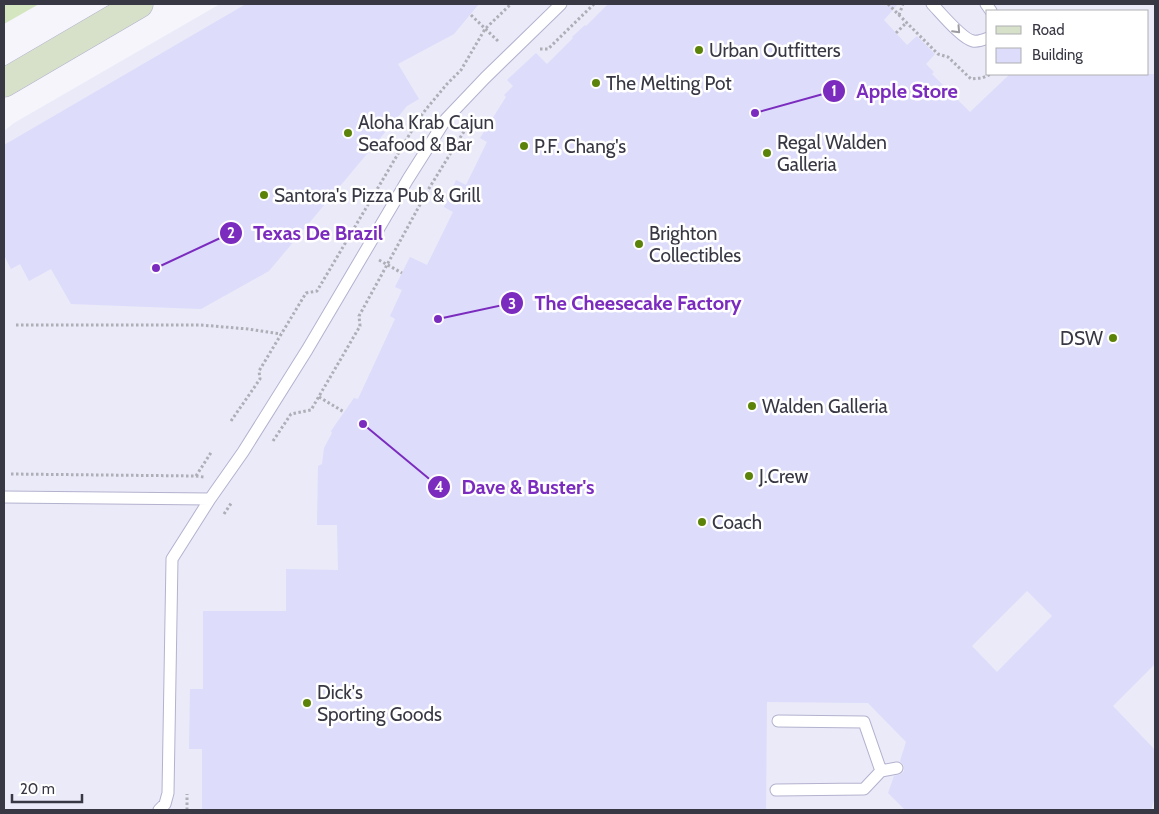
<svg xmlns="http://www.w3.org/2000/svg" width="1159" height="814" viewBox="0 0 1159 814" font-family="Cabin,sans-serif">
<rect width="100%" height="100%" fill="#f5f5fb"/>
<!-- built -->
<path fill="#eaeaf9" fill-rule="evenodd" d="M220,4H1155V810H4V131L14,123ZM988,11H1148V74H988Z"/>
<!-- green -->
<path fill="#d3e6bf" d="M4,4H39L4,24Z"/>
<!-- building -->
<path fill="#dddcfb" fill-rule="evenodd" d="M246,4H479L454,34L398,64L419,99L407,106L269,271L201,309L71,304L51,269L29,281L20,264L11,269L4,255V145Z
M608,4H898L884,20L907,45L917,36L935,54L926,64L934,72L932,74L970,112L1010,74H1155V664L1113,706L1155,750V797L1151,810H905L888,793L894,776L901,774L904,771V766L900,761L906,742L868,703L767,702L766,810H202V749H189L190,689H203V611H286V569L338,570L337,525H317L318,466L322,464L324,448L332,433L331,431L354,398L358,399L395,319L390,316L402,290L395,287L410,257L427,265L453,212L444,207L456,180L466,185L487,142L480,138L506,97L504,95L513,86L507,80L536,53L547,64L573,38L572,37L585,25L586,26ZM1027,591L1052,616L997,672L972,646Z"/>
<g fill="none" stroke-linecap="round" stroke-linejoin="round">
<!-- lane casing -->
<g stroke="#b3b2cf" stroke-width="13">
<path id="lane" d="M932,4C940,12 962,39 973,41C978,42 983,40 988,38
M986,4L991,11
M4,497L210,499
M778,721L864,722L881,771
M776,790L864,789L881,771L897,768
M159,810L165,804L168,793L172,559L210,499L243,452L307,350L408,179L446,119L485,78L561,4"/>
</g>
<!-- secondary casing -->
<g stroke="#b3b2cf" stroke-width="29">
<path id="secondary" d="M4,83L139,4"/>
</g>
<!-- path -->
<path stroke="#aeaeb6" stroke-width="3" stroke-dasharray="2.5 2.5" stroke-linecap="butt" d="M888,4L938,54L948,57L971,79L982,78L991,74
M471,15L499,42
M899,15L903,4
M896,33L907,22
M540,49H548L594,4
M379,260L402,273
M16,325H201L248,329L281,334
M319,397L344,412
M231,421L260,379L259,371L306,293L317,291L418,120L427,108L447,84L461,70L485,29L511,4
M273,441L291,414L311,410L360,326L359,316L428,190L471,120
M11,474L196,476L204,477
M196,476L212,451
M224,514L232,502
M187,810V794"/>
<!-- lane -->
<use href="#lane" stroke="#fff" stroke-width="11"/>
<!-- secondary -->
<use href="#secondary" stroke="#d7e1c9" stroke-width="28"/>
</g>
<!-- one-way arrows -->
<defs><path id="oneway-chevron" d="M-2-3.5L2.5 0L-2 3.5" fill="none" stroke-width="1.6" stroke-linecap="round" stroke-linejoin="round" transform="scale(1.25)"/></defs>
<use stroke="#9c9ca2" href="#oneway-chevron" transform="translate(957 30) rotate(47)"/>
<!-- markers -->
<g fill="#5b8309" stroke="#fff" stroke-width="2">
<circle cx="699" cy="50" r="5"/>
<circle cx="596" cy="83" r="5"/>
<circle cx="348" cy="133" r="5"/>
<circle cx="524" cy="146" r="5"/>
<circle cx="767" cy="153" r="5"/>
<circle cx="264" cy="195" r="5"/>
<circle cx="639" cy="244" r="5"/>
<circle cx="1113" cy="338" r="5"/>
<circle cx="752" cy="406" r="5"/>
<circle cx="749" cy="476" r="5"/>
<circle cx="702" cy="522" r="5"/>
<circle cx="307" cy="703" r="5"/>
</g>
<g text-anchor="middle" dominant-baseline="central" stroke-width="5" stroke-linejoin="round" paint-order="stroke">
<!-- poi labels -->
<g font-size="19" fill="#383844" stroke="#fff" text-anchor="start">
<text x="709" y="50">Urban Outfitters</text>
<text x="606" y="83">The Melting Pot</text>
<text x="358" y="122">Aloha Krab Cajun<tspan x="358" dy="22">Seafood &amp; Bar</tspan></text>
<text x="777" y="142">Regal Walden<tspan x="777" dy="22">Galleria</tspan></text>
<text x="534" y="146">P.F. Chang's</text>
<text x="274" y="195">Santora's Pizza Pub &amp; Grill</text>
<text x="649" y="233">Brighton<tspan x="649" dy="22">Collectibles</tspan></text>
<text x="1103" y="338" text-anchor="end">DSW</text>
<text x="762" y="406">Walden Galleria</text>
<text x="759" y="476">J.Crew</text>
<text x="712" y="522">Coach</text>
<text x="317" y="692">Dick's<tspan x="317" dy="22">Sporting Goods</tspan></text>
</g>
</g>
<!-- callouts -->
<path fill="none" stroke="#7b2cbf" stroke-width="2" d="M755 113L834 91M156 268L231 233M438 319L512 303M363 424L439 487"/>
<g fill="#7b2cbf" stroke="#fff" stroke-width="2">
<circle cx="755" cy="113" r="5"/>
<circle cx="156" cy="268" r="5"/>
<circle cx="438" cy="319" r="5"/>
<circle cx="363" cy="424" r="5"/>
<circle cx="834" cy="91" r="12"/>
<circle cx="231" cy="233" r="12"/>
<circle cx="512" cy="303" r="12"/>
<circle cx="439" cy="487" r="12"/>
</g>
<g font-size="15" text-anchor="middle" font-weight="bold" fill="#fff">
<text x="834" y="96">1</text>
<text x="231" y="238">2</text>
<text x="512" y="309">3</text>
<text x="439" y="492">4</text>
</g>
<g font-size="20" text-anchor="middle" font-weight="bold" fill="#7b2cbf" stroke="#fff" stroke-width="5" stroke-linejoin="round" paint-order="stroke">
<text x="907" y="98">Apple Store</text>
<text x="318" y="240">Texas De Brazil</text>
<text x="638" y="310">The Cheesecake Factory</text>
<text x="528" y="494">Dave &amp; Buster's</text>
</g>
<!-- border -->
<rect width="1159" height="814" fill="none" stroke="#383844" stroke-width="10"/>
<!-- legend -->
<rect x="986" y="10" width="162" height="65" fill="#ffffff" stroke="#afafb4"/>
<rect x="996" y="26" width="25" height="8" fill="#d7e1c9" stroke="#afafb4"/>
<text x="1032" y="35" font-size="15" fill="#383844">Road</text>
<rect x="996" y="48" width="25" height="15" fill="#dddcfb" stroke="#afafb4"/>
<text x="1032" y="60" font-size="15" fill="#383844">Building</text>
<!-- scale -->
<path d="M12 794v8h70v-8" fill="none" stroke="#383844" stroke-width="2.5"/>
<text x="20" y="794" font-size="15" fill="#383844" stroke="#ffffff" stroke-width="4" paint-order="stroke">20 m</text>
</svg>
